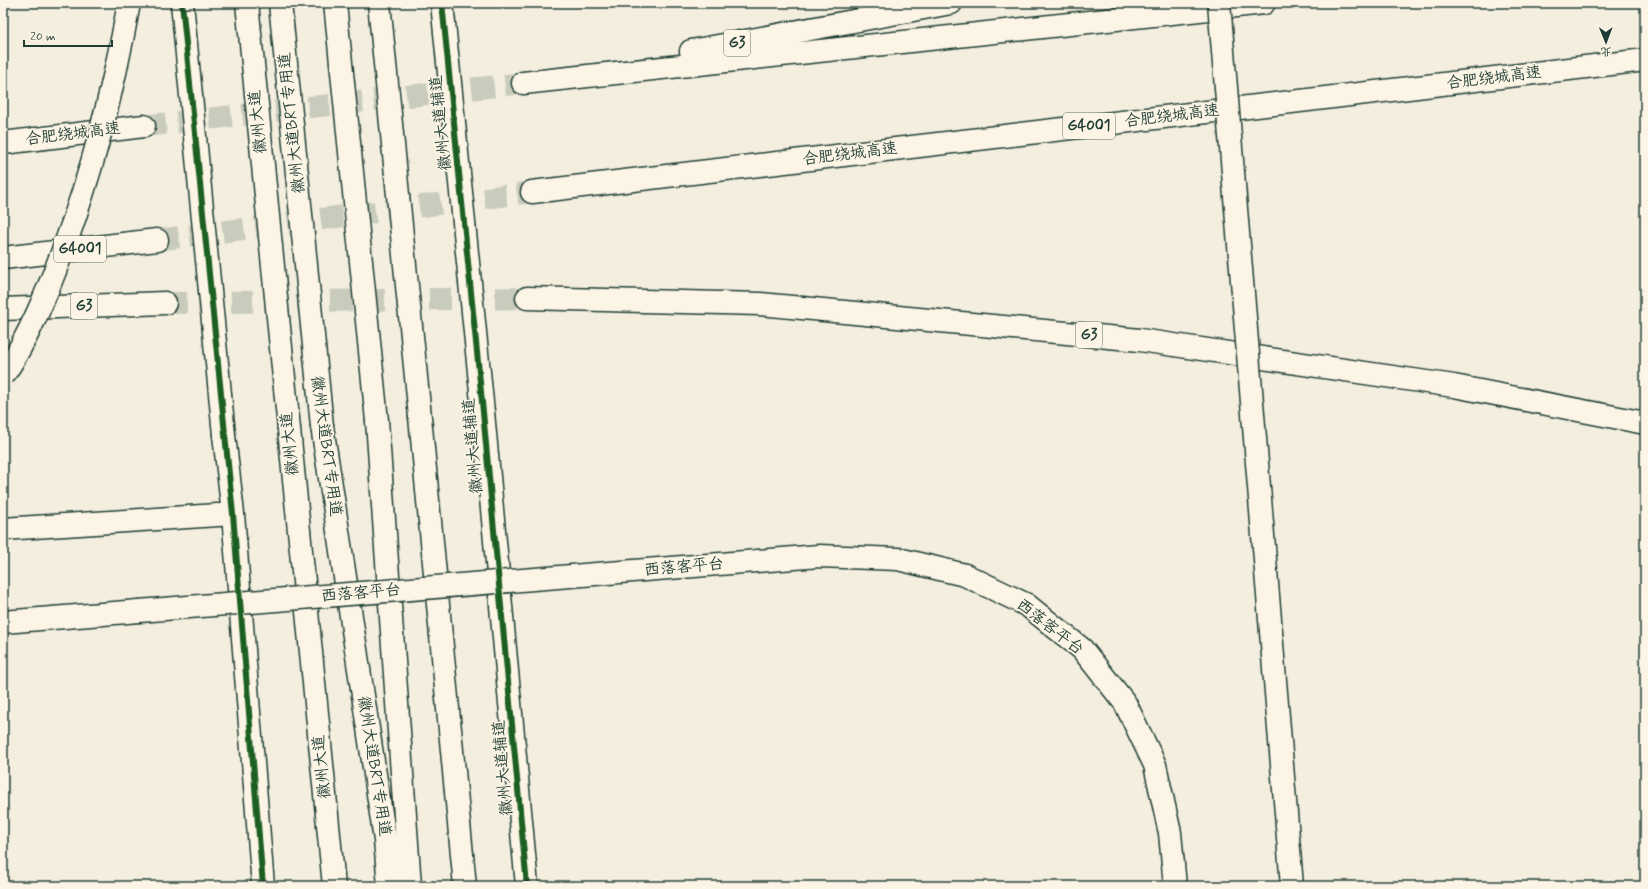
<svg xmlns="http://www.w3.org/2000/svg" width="1648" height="889" viewBox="0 0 1648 889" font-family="Mynerve,'LXGW WenKai TC',sans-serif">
<rect width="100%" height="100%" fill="#f3eede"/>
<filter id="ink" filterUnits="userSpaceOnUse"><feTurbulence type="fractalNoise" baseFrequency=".025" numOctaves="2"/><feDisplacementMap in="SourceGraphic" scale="8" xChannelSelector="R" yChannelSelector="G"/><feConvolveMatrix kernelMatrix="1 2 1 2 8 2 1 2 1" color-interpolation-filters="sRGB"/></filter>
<g filter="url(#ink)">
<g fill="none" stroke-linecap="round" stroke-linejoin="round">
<!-- highway-tunnel -->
<path stroke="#c9cbbc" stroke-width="22" stroke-dasharray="22 11" stroke-linecap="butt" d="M144,126L523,83
M157,240L532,192
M165,303L527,298"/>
<!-- minor casing -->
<g stroke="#1f3d34" stroke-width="25">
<path id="minor" d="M483,412L527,886
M377,421L410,886
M322,426L385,840L389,886
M224,435L233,514L263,886
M3,529L233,514"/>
</g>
<!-- major casing -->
<g stroke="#1f3d34" stroke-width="25">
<path id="major" d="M420,417L465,886
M289,429L334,886"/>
</g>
<!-- highway casing -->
<g stroke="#1f3d34" stroke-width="25">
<path id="highway" d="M691,51L951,3
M523,83L1264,3
M3,143L144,126
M532,192L1645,60
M3,258L157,240
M527,298L760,304L1140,340L1454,386L1645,423
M3,309L165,303"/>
</g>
<!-- minor -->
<use href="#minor" stroke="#fcf5e5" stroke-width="22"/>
<!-- major -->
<use href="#major" stroke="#fcf5e5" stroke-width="22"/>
<!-- highway -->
<use href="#highway" stroke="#fcf5e5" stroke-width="22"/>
<!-- minor-bridge casing -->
<g stroke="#1f3d34" stroke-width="25" stroke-linecap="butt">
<path id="minor-bridge" d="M182,3L224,435
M280,3L322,426
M335,3L377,421
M442,3L483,412"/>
</g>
<!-- major-bridge casing -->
<g stroke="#1f3d34" stroke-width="25" stroke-linecap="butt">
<path id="major-bridge" d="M247,3L289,429
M379,3L420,417
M1219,3L1292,886
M3,376C29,337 47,293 63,250C93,170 114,87 129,3
M3,622L819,556L898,559L965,575L1027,605L1082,649L1125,703L1155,765L1170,833L1175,886"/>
</g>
<!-- minor-bridge -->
<use href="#minor-bridge" stroke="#fcf5e5" stroke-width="22"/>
<!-- major-bridge -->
<use href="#major-bridge" stroke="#fcf5e5" stroke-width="22"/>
<!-- cycleway casing -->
<g stroke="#fcf5e5" stroke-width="8">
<path id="cycleway" d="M182,3L233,514L263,886
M442,3L483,412L527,886"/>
</g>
<!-- cycleway -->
<use href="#cycleway" stroke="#1b5e20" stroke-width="6"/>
</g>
</g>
<g text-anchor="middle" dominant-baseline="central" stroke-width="3.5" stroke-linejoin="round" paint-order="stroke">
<!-- shield labels -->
<g fill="#fcf5e5" stroke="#617469" stroke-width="1">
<rect x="724" y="30" width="26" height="26" rx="3"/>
<rect x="1063" y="113" width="52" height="26" rx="3"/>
<rect x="54" y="236" width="52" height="26" rx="3"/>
<rect x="71" y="293" width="26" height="26" rx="3"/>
<rect x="1076" y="322" width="26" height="26" rx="3"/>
</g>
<g font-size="15" font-weight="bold" fill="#1f3d34">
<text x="737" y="43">G3</text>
<text x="1089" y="126">G4001</text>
<text x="80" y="249">G4001</text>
<text x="84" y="306">G3</text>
<text x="1089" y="335">G3</text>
</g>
<!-- street labels -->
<g font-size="16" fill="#1f3d34" stroke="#fcf5e5">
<text transform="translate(1494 78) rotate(-7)">合肥绕城高速</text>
<text transform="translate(1172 116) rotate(-7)">合肥绕城高速</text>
<text transform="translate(258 122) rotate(-96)">徽州大道</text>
<text transform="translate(292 123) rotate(-96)">徽州大道BRT专用道</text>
<text transform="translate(441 123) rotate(-96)">徽州大道辅道</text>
<text transform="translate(73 134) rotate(-7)">合肥绕城高速</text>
<text transform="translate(850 154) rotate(-7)">合肥绕城高速</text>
<text transform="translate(290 444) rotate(-96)">徽州大道</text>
<text transform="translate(326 446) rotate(82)">徽州大道BRT专用道</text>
<text transform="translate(473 446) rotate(-95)">徽州大道辅道</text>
<text transform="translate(684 567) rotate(-5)">西落客平台</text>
<text transform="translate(361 593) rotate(-5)">西落客平台</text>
<text transform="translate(1050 627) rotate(38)">西落客平台</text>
<text transform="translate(374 766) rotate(81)">徽州大道BRT专用道</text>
<text transform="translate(322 767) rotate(-96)">徽州大道</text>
<text transform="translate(503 768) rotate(-95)">徽州大道辅道</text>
</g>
</g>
<!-- margin -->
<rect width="1648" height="889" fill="none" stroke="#fcf5e5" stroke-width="16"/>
<rect x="8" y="8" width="1632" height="873" fill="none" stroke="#1f3d34" stroke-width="1.5" filter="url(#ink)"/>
<!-- north arrow -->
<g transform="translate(1606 42) rotate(179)" stroke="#fcf5e5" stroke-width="3" paint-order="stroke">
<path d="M0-3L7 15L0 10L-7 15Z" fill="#1f3d34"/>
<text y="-6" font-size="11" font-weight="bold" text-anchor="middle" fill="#1f3d34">北</text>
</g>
<!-- scale -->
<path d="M24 40v6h88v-6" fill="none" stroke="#1f3d34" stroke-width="2"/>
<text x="30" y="40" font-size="12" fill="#1f3d34" stroke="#fcf5e5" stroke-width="3" paint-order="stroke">20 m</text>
</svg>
